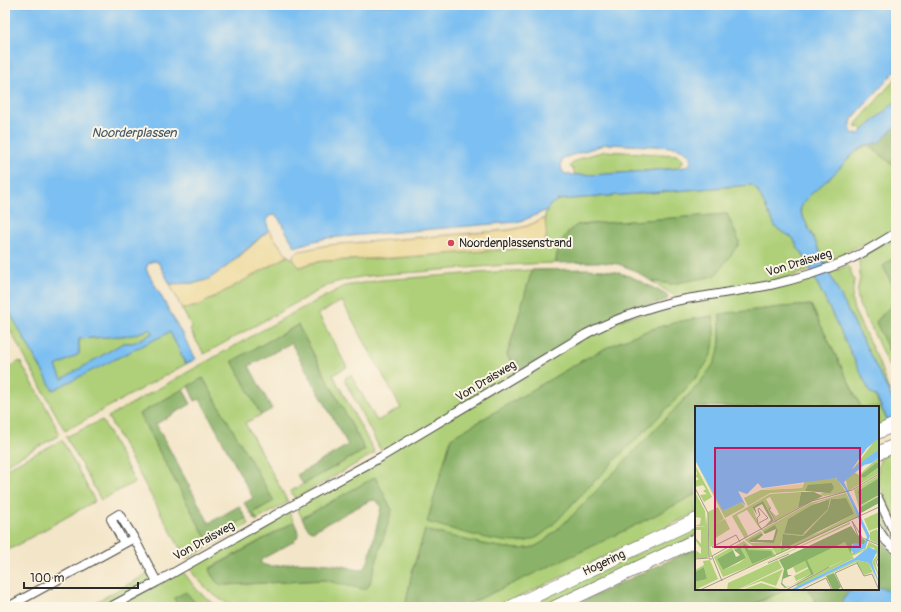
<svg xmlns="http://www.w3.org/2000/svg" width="901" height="612" viewBox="0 0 901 612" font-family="Pangolin,sans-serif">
<rect width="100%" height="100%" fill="#fcf5e5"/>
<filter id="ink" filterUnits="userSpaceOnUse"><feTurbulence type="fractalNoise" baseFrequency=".025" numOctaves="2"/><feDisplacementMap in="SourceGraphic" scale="8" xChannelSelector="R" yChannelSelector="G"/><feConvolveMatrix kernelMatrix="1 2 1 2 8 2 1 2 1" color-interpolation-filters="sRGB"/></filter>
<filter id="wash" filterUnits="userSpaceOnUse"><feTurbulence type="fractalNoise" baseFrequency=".012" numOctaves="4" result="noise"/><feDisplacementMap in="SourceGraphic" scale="16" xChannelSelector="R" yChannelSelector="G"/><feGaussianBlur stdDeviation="0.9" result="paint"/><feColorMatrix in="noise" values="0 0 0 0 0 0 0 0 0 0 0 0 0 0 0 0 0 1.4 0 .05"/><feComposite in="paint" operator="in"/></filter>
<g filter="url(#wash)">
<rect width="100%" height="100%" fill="#f3e5c8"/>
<!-- green -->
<path fill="#afd079" stroke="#6d7e52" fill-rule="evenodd" d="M896,78V101L864,130L860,127L856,128V124Z
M868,145L893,165L896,163V230C884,237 871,240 859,246C847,251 836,257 826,264L817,245L802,215C800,210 800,208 803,203C810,192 822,184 832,175C842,166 854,149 868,145Z
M605,151L678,155L683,160V162L678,168L593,175H575L573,169L570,167C573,158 596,154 605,151Z
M752,185L757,189L776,228L793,238L799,250L802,252L811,270L777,281L678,298L651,281L672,284L739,241L727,214L577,225C564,233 556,248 556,263C510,264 464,268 418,272C390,274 357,275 330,284L204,354L190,330L192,327L182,309L198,306L288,256L293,259L299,267L312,263L323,261L393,258L538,247L545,222V215L547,210L550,205L558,200Z
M896,235V257L886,263L896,293V300L876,322L892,356L896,354V363L889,367L869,323L859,305L857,292L860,278L859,258Z
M847,266L850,269L854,280L852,300L854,310L878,360L891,396L829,273Z
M532,270L507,355L517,372L387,451L380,449L345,381L346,377L351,375L377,421L401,408L342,301L318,314L347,367L333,375L375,453L295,499L291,491L365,450L298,325L233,361L261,415L245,423L288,502L257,520L253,513L273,501L203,378L139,414L207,540L246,518L249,524L186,559L108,417L293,313L345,286L381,280L479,273Z
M814,277L871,394L875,396L888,422L878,427V407H861L811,305L782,307L720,314C719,329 722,344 717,358C713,368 705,376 699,384L571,517L543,542L534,547L521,549L507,548L482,544L425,530L412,572L405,607H338L320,604L292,605L268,607H236L221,600L209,591L194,575L189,566L288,510L294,522L210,568L225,585L324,580L369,585L392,510L375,477L302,518L296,506L587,336L620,320L674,304L802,280H807ZM713,316V342L712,352L704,366L690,384L677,398L622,453L556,521L538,537L530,540L519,542L428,522L451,438L583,360C627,336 663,322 713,316Z
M5,304L53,390L170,331L186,364L65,431L5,321Z
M151,329L153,333L133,343H123L62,380L56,366L79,354V339L133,335Z
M20,361L51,416L59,433L58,436L5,465V370Z
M102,420L135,482L101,500L66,437Z
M62,440L95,501L5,552V469Z
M896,450V525L889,505L878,482C878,475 877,465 881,459C884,455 892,452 896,450Z
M696,494V513L498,607H462C540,570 619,534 696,494Z
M878,506L896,541V546L886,538L878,520Z
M696,526V536L546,607H525Z
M182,572L184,573L197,590L217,607H196L197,604L174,598L179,607H116Z
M149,573L153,579L102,607H87Z
M787,589H809L818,607H748Z"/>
<!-- forest -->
<path fill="#8bb269" stroke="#5b6e4a" d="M896,126V163L893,165L868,145C883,142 885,137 896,126Z
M727,214L739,241V244L715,276L672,284L651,281L634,270L618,264L598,262L556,263C556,248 564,233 577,225Z
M896,257V293L883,266L886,263Z
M587,269L605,270L617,272L632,277L667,295L668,298L667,300L653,304L517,372L507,355L532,270Z
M896,298V354L891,356L876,322L896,300Z
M811,305L861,407H696V494L652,517L589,548L462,607H405L412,572L425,530L482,544L507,548L521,549L534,547L543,542L571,517L699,384C704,377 711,369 715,361C722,347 720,329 720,314L782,307Z
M713,316C714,327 715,342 712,352C708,363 697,377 689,385C668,409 644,431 621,454C605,470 590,486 574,502C563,514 546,535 531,540C507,548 453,529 427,522L451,438L583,360C627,336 663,322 713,316Z
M298,325L365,450L303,484L297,475L348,445L291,343L249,366L272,409L261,415L232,361Z
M203,378L274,501L253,512L257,520L256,521L244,503L253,498L200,399L195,401L188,386Z
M183,389L191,404L156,424L209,523L239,506L246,518L207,540L139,414Z
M375,477L392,510L372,577L369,585L366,589H362L353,587L324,580L225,585C215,585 213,577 210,569L294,522C298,531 301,536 293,542L262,559L260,562C267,570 285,564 293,563C311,562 330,563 347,567C351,568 358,571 362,569C366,568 367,563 369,559L380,512L381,506L377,501L374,500L369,501L313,531C307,530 305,523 302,518Z
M878,539L896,554V594L878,587Z
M696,548V589H787L747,607H570Z
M809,589H851L844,598L840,607H818Z
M186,592L197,605L196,607H179L174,598Z"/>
<!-- sand -->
<path fill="#eeda9e" stroke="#8c8264" d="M545,218C545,230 551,241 538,247L393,258L323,261L312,263L299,267L293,259V255L300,251L328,245L510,230L527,226Z
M269,230L274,238L288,256L198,306L182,309L170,284C178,283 187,284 195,283C217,280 252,245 269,230Z"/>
<!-- water -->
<path fill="#7cbff2" stroke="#54758e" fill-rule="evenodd" d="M5,5H896V70L852,119C851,125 849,129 853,134H859L896,101V126L881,141L877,143L864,146L854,153L834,174L809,196L803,204L800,210L802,215L817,245L829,273L896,406V438L876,396L871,394L802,252L799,250L793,238L776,228L757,190L752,185L558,200L550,205L547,210L524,220L516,222L327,238L310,242L295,247L279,219L275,215L269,216L267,219V225L269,230L227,266L209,279L203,281L196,283L170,284L158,262L153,261L148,264L146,269L196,359L186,364L170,332L53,390L5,304ZM606,144L674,147C681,149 692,152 691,161C690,166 686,166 681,168C665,169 571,179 564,173C560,169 561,163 563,158ZM150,329L153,333L133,343H123L62,379L56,366L79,354V339L133,335Z
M878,587L896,594V607H840L844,598L851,589H878Z"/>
</g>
<g filter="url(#ink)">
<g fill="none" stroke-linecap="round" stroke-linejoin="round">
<!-- minor casing -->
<g stroke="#494743" stroke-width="10">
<path id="minor" d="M878,498L896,536
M878,529L886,541L896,550
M124,543L111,519L119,514L134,538
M8,607L134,538L157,582
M110,607L157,582L293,505L381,457L586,334C614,319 640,310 671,302C704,295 738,292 770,285C797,279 823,271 848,260C865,253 880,242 896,233"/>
</g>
<!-- trunk casing -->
<g stroke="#494743" stroke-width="14">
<path id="trunk" d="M878,432L896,424
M878,453L896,445
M511,607L696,520
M555,607L696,540"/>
</g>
<!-- minor -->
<use href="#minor" stroke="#fff" stroke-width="8"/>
<!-- trunk -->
<use href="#trunk" stroke="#fff" stroke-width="13"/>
</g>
</g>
<!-- markers -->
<circle fill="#d1495b" stroke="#fcf5e5" stroke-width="1.5" cx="451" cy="243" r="4"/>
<g text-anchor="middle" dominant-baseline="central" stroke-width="4" stroke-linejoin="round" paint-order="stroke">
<!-- poi labels -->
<g font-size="12" fill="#2b2b2b" stroke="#fcf5e5" text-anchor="start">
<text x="459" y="243">Noordenplassenstrand</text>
</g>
<!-- street labels -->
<g font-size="12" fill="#2b2b2b" stroke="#fcf5e5">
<text transform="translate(799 263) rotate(-17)">Von Draisweg</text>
<text transform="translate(486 381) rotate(-31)">Von Draisweg</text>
<text transform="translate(204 541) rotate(-29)">Von Draisweg</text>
<text transform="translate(604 563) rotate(-25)">Hogering</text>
</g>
<!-- water labels -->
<g font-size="13" font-style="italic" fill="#435767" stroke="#fcf5e5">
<text x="134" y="133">Noorderplassen</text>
</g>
</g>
<!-- overview -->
<g transform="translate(695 406)">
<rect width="184" height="184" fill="#f3e5c8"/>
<path d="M181,33H184V43L158,63ZM184,51V57L166,70L169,72L184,61V67L153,85L151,74L159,66L164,69ZM0,54L28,105L47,96L50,101L30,112ZM0,59L17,91L9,96L5,89L12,88L8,85L11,83L8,79L0,81V75L4,73L0,70L2,68ZM184,69V72L163,85L164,100L184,90L164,102L159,84ZM139,72L142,73L151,86L129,90L125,88L139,82L137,77L110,85L75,87L53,100L49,92L66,84L107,82L110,75ZM0,86L10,105L11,119L12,108L14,148L12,152H0V144L6,148V142L0,134V131L6,138V124H0V121L12,120H0L5,118L6,112L0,111ZM106,86L103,102L81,115L75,104L81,110L84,108L75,91L71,93L76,102L74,103L80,116L68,95L57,101L66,124L52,104L42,109L53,129L50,133L37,110L75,88ZM151,87L163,111L82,149L77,142L58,140L50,134L66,125L67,127L54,134L56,137H79L83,125L80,120L68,126L67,124L115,97ZM146,92L159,108L125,126L85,141L89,128L108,130L133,104L136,93ZM135,93L134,101L110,127H89L93,113L123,96ZM23,101L29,113L20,118L30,113L35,123L19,133V139L15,141L17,149H15L13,106ZM184,106V121L174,125L169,113ZM155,116V118L29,176L61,161ZM182,123L184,128V138L175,134V126ZM49,135L57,142L77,143L81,150L28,171L19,151L37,141L38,144L22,153L28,164L44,157L51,152L45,141L39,144L38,141ZM48,139L56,145H76L57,158ZM150,136L157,147L168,144L172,139L170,144L119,168L111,154ZM174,136L184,141V149L180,156L184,171L177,156L182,149L179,142L174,141L172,144L159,150L171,144ZM157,150L159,152L102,181L101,178ZM15,154L23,173L0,184V176L12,173L9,161L0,166V164L9,159L8,155ZM83,154L87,162L42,184H32L33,177ZM162,154L174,157L184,182L178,166L169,169L161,156L103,183ZM110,155L113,161L101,167L98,161ZM114,162L116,168L101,175L99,170ZM88,163L81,180L66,175L43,184ZM66,177L88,184H47Z" fill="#afd079" fill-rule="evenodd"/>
<path d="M181,57H184V61L169,72L165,70ZM184,72V89L164,100L163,85ZM137,77L139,82L135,87L110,85L113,79ZM106,86H119L128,90L103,102ZM184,90V97L166,107L164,102ZM151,92L159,108L86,144L88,128L108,130L133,104L136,93ZM135,93L133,103L107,129L89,127L93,113L117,99ZM68,95L79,115L69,121L76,114L67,98L60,102L62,109L57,101ZM80,119L83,125L79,137L55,136L54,134L67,127L68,129L62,134H78L81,123L70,128L68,126ZM156,120L162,129L171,135L169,138H157L156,148L150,136L112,154L119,168L97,179L116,168L110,155L92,164L93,169H97L88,173L87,177L91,181L96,180L90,182L86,178L89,163L84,154ZM50,138L54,144L76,145L78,149L57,158L48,139ZM45,141L51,152L28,164L22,153L38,144L41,151L45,149L39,144ZM9,161L12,173L0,176V166ZM139,167L146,181L142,184H138L131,170Z" fill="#8bb269"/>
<path d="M108,78L107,82L67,84L73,82Z" fill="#eeda9e"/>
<path d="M0,0H184V32L172,42L157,63L184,43V51L177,57L169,59L149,76L175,130L170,142L159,148L156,144L158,137L169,138L172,131L150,83L141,72L67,82L63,77L52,88L43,85L51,100L47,96L28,105L0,54ZM174,141L182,145L177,156L184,177L174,157L162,154L100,184H95L160,152Z" fill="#7cbff2"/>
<path fill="none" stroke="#a39b89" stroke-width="1" d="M0,82L13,107L14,150M76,102L74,103L81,116M157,115L163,130L184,139M157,115L167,131M64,117L73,112L64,102L63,104L65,109L62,112L63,118L67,124M19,141H17L41,129L45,136M17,150L117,95L157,84L184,68M184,151L181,156L184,162M0,153L13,152M17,153H14V150H17L27,175M73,157L94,148M5,184L184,101M91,184L134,161M106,184L131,172L137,184M148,184L140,167L162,157L169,170L177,168L184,184"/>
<path fill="#c2185b" fill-opacity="0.15" stroke="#c2185b" stroke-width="2" d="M20,42H165V141H20Z"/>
<rect width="184" height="184" fill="none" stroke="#2b2b2b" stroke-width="2"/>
</g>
<!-- margin -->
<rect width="901" height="612" fill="none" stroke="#fcf5e5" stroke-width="20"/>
<!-- scale -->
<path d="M24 582v6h114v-6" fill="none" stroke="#2b2b2b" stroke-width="2"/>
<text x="30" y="582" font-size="12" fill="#2b2b2b" stroke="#fcf5e5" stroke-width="3" paint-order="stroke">100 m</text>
</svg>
